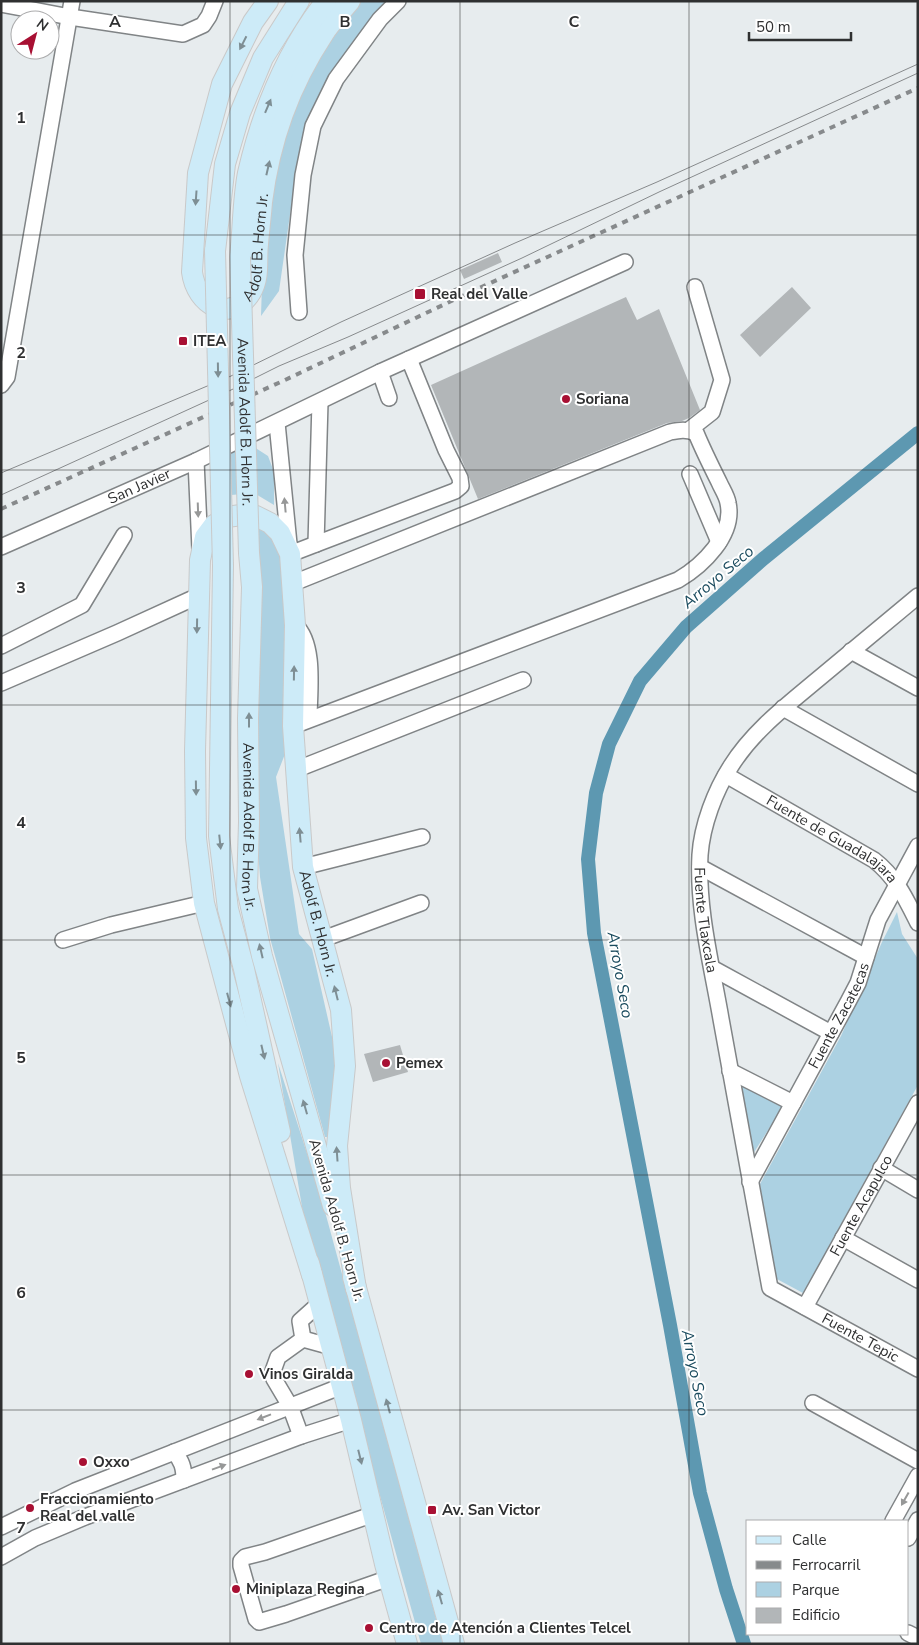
<svg xmlns="http://www.w3.org/2000/svg" width="919" height="1645" viewBox="0 0 919 1645" font-family="'Nunito Sans',sans-serif">
<rect width="100%" height="100%" fill="#e7ecee"/>
<!-- green -->
<path fill="#acd1e2" d="M357,1H390L361,31L327,81L309,121L298,159L279,291L261,316L263,252L268,194L301,81Z
M254,447L268,456L274,472V505L254,493L231,495L225,457L238,449Z
M257,527L268,533L276,541L281,559L286,597L285,754L276,777L299,934L312,949L338,1063L332,1137H325L270,938L260,877L257,837Z
M897,912L902,934L918,959V1085L803,1293L775,1278L760,1184L841,1036L882,942Z
M278,1063L321,1197L443,1644H421L305,1225Z
M737,1078L784,1105L751,1157Z"/>
<g fill="none" stroke-linecap="round" stroke-linejoin="round">
<!-- canal -->
<path stroke="#5d98b1" stroke-width="14" d="M744,1644L726,1589L700,1493L670,1325L594,933L588,859L596,793L609,744L640,681L686,627L763,559L918,433"/>
</g>
<!-- building -->
<path fill="#b2b6b8" d="M498,253L502,262L464,279L460,270Z
M792,287L811,308L760,357L740,335Z
M626,297L637,320L659,309L700,410L689,418L682,421L667,423L478,499L431,385Z
M400,1045L408,1072L373,1082L364,1054Z"/>
<g fill="none" stroke-linecap="round" stroke-linejoin="round">
<!-- minor casing -->
<g stroke="#808486" stroke-width="18">
<g id="minor">
<path d="M1,4L70,17L183,34L203,25L209,16L215,1"/>
<path d="M299,312L295,255L303,175L313,126L336,79L380,19L398,1"/>
<path d="M380,372L389,398"/>
<path d="M1,385L7,377L72,1"/>
<path d="M320,402L316,544L455,491L461,486L460,478L446,450L409,359"/>
<path d="M277,423L290,554L316,544"/>
<path d="M689,430L712,412L722,380L695,287"/>
<path d="M196,461L200,549"/>
<path d="M690,474L719,542"/>
<path id="s1" d="M1,547L196,461L380,372L625,262"/>
<path d="M291,584L670,432C680,430 686,429 696,433C703,450 711,466 719,482C722,489 727,496 728,503C735,535 702,566 678,580L293,726"/>
<path id="s2" d="M918,596C884,624 851,652 817,680C786,706 753,731 731,766C715,791 702,825 700,855C697,910 712,966 721,1019C737,1109 753,1199 770,1288L918,1369"/>
<path d="M295,625C316,644 309,693 309,719"/>
<path d="M1,646L82,605L124,535"/>
<path d="M851,651L918,688"/>
<path d="M1,683L117,633L198,596"/>
<path d="M783,708L918,784"/>
<path d="M295,770L523,680"/>
<path id="s3" d="M726,775L874,860C896,877 906,899 918,923"/>
<path d="M303,867L422,837"/>
<path d="M700,867L866,957"/>
<path d="M323,939L421,903"/>
<path d="M63,940L111,925L204,903"/>
<path d="M712,968L831,1033"/>
<path d="M730,1071L793,1103"/>
<path d="M881,1168L918,1190"/>
<path id="s4" d="M750,1182L848,1002L858,983L878,920L918,846"/>
<path d="M843,1238L918,1280"/>
<path id="s5" d="M805,1307L918,1103"/>
<path d="M303,1339L332,1347"/>
<path d="M813,1403L918,1461"/>
<path d="M301,1436L290,1406L274,1379L273,1371L278,1357L303,1339L300,1321L320,1303"/>
<path d="M174,1452C182,1461 184,1468 184,1480"/>
<path d="M374,1514L265,1552L245,1557L241,1561V1566L256,1619L259,1622L286,1614L389,1578"/>
<path d="M893,1521L918,1476"/>
<path d="M1,1527L75,1491L342,1386"/>
<path d="M908,1538L918,1520"/>
<path d="M1,1557L35,1538L85,1517L301,1436L351,1420"/>
<path d="M908,1633L918,1638"/>
</g>
</g>
<!-- major casing -->
<g stroke="#c9c9c9" stroke-width="22">
<g id="major">
<path id="s6" d="M268,1L253,22L222,84L198,173L192,272C196,305 231,325 251,292C260,277 256,260 258,244C259,230 261,216 262,202C270,140 289,86 324,33C331,22 341,12 350,1"/>
<path d="M215,251L225,164L240,113L263,58L299,1"/>
<path d="M240,257C243,230 243,198 248,173C262,112 287,51 326,1"/>
<path id="s7" d="M249,553L252,587L248,718L249,822L247,889L262,956L333,1206"/>
<path d="M223,566L219,836L228,909L244,969L280,1132"/>
<path d="M309,1263L351,1420L385,1564L407,1644"/>
<path id="s8" d="M312,1275L250,1076L204,903L196,838L195,751L200,560L205,537L214,525L227,517L241,515L256,516L270,523L280,533L290,554L295,625L293,726L303,867L341,1010L345,1066L337,1146L340,1188L356,1289"/>
<path d="M353,1277L454,1644"/>
</g>
</g>
<!-- minor -->
<use href="#minor" stroke="#fff" stroke-width="15"/>
<!-- major -->
<use href="#major" stroke="#cdebf8" stroke-width="20"/>
<!-- tram -->
<path stroke="#878a8c" stroke-width="1" d="M1,473L231,376L341,322L515,243L657,182L918,64
M1,495L231,390L279,366L348,337L522,258L659,192L918,73"/>
<!-- rail -->
<path stroke="#878a8c" stroke-width="4" stroke-dasharray="6 6" stroke-linecap="butt" d="M1,509L285,380L464,295L918,88"/>
<!-- major-bridge casing -->
<g stroke="#c9c9c9" stroke-width="22" stroke-linecap="butt">
<g id="major-bridge">
<path d="M215,251L223,566"/>
<path id="s9" d="M240,257L249,553"/>
</g>
</g>
<!-- major-bridge -->
<use href="#major-bridge" stroke="#cdebf8" stroke-width="20"/>
</g>
<!-- one-way arrows -->
<defs><path id="oneway-solid" d="M-6-.8H1V-3.2L6.5 0L1 3.2V.8H-6Z" transform="scale(1.25)"/></defs>
<g fill="#7e8e94">
<use href="#oneway-solid" transform="translate(243 43) rotate(117)"/>
<use href="#oneway-solid" transform="translate(268 106) rotate(-67)"/>
<use href="#oneway-solid" transform="translate(268 168) rotate(-77)"/>
<use href="#oneway-solid" transform="translate(196 198) rotate(94)"/>
<use href="#oneway-solid" transform="translate(218 370) rotate(89)"/>
<use href="#oneway-solid" transform="translate(197 626) rotate(91)"/>
<use href="#oneway-solid" transform="translate(294 673) rotate(-89)"/>
<use href="#oneway-solid" transform="translate(249 720) rotate(-90)"/>
<use href="#oneway-solid" transform="translate(196 788) rotate(89)"/>
<use href="#oneway-solid" transform="translate(300 835) rotate(-95)"/>
<use href="#oneway-solid" transform="translate(220 842) rotate(84)"/>
<use href="#oneway-solid" transform="translate(261 951) rotate(-103)"/>
<use href="#oneway-solid" transform="translate(336 993) rotate(-104)"/>
<use href="#oneway-solid" transform="translate(229 1000) rotate(75)"/>
<use href="#oneway-solid" transform="translate(263 1052) rotate(77)"/>
<use href="#oneway-solid" transform="translate(305 1107) rotate(-106)"/>
<use href="#oneway-solid" transform="translate(337 1154) rotate(-94)"/>
<use href="#oneway-solid" transform="translate(388 1406) rotate(-105)"/>
<use href="#oneway-solid" transform="translate(360 1457) rotate(76)"/>
<use href="#oneway-solid" transform="translate(440 1597) rotate(-106)"/>
</g>
<g fill="#979898">
<use href="#oneway-solid" transform="translate(285 505) rotate(-95)"/>
<use href="#oneway-solid" transform="translate(198 510) rotate(88)"/>
<use href="#oneway-solid" transform="translate(264 1417) rotate(159)"/>
<use href="#oneway-solid" transform="translate(219 1467) rotate(-20)"/>
<use href="#oneway-solid" transform="translate(905 1499) rotate(119)"/>
</g>
<!-- grid -->
<path fill="none" stroke="#2f3031" stroke-width="1" stroke-opacity="0.55" d="M230,1V1644M460,1V1644M689,1V1644M1,235H918M1,470H918M1,705H918M1,940H918M1,1175H918M1,1410H918"/>
<!-- markers -->
<g fill="#a81033" stroke="#fff" stroke-width="2">
<rect x="414" y="288" width="12" height="12" rx="2.5"/>
<rect x="178" y="336" width="10" height="10" rx="2.5"/>
<circle cx="566" cy="399" r="5"/>
<circle cx="386" cy="1063" r="5"/>
<circle cx="249" cy="1374" r="5"/>
<circle cx="83" cy="1462" r="5"/>
<circle cx="30" cy="1508" r="5"/>
<rect x="427" y="1505" width="10" height="10" rx="2.5"/>
<circle cx="236" cy="1589" r="5"/>
<circle cx="369" cy="1628" r="5"/>
</g>
<g text-anchor="middle" dominant-baseline="central" stroke-width="4" stroke-linejoin="round" paint-order="stroke">
<!-- street labels -->
<g font-size="15" fill="#2f3031" stroke="#fff">
<text stroke="none"><textPath href="#s6" startOffset="418">Adolf B. Horn Jr.</textPath></text>
<text stroke="none"><textPath href="#s9" startOffset="165">Avenida Adolf B. Horn Jr.</textPath></text>
<text stroke="none"><textPath href="#s1" startOffset="151">San Javier</textPath></text>
<text stroke="none"><textPath href="#s7" startOffset="274">Avenida Adolf B. Horn Jr.</textPath></text>
<text stroke="none"><textPath href="#s3" startOffset="124">Fuente de Guadalajara</textPath></text>
<text stroke="none"><textPath href="#s2" startOffset="414">Fuente Tlaxcala</textPath></text>
<text stroke="none"><textPath href="#s8" startOffset="1239">Adolf B. Horn Jr.</textPath></text>
<text stroke="none"><textPath href="#s4" startOffset="189">Fuente Zacatecas</textPath></text>
<text stroke="none"><textPath href="#s5" startOffset="116">Fuente Acapulco</textPath></text>
<text transform="translate(337 1220) rotate(74)">Avenida Adolf B. Horn Jr.</text>
<text stroke="none"><textPath href="#s2" startOffset="891">Fuente Tepic</textPath></text>
</g>
<!-- poi labels -->
<g font-size="15" font-weight="bold" fill="#2f3031" stroke="#fff" text-anchor="start">
<text x="431" y="294">Real del Valle</text>
<text x="193" y="341">ITEA</text>
<text x="576" y="399">Soriana</text>
<text x="396" y="1063">Pemex</text>
<text x="259" y="1374">Vinos Giralda</text>
<text x="93" y="1462">Oxxo</text>
<text x="40" y="1499">Fraccionamiento<tspan x="40" dy="17">Real del valle</tspan></text>
<text x="442" y="1510">Av. San Victor</text>
<text x="246" y="1589">Miniplaza Regina</text>
<text x="379" y="1628">Centro de Atención a Clientes Telcel</text>
</g>
<!-- water labels -->
<g font-size="16" font-style="italic" fill="#1a4b5e" stroke="#fff">
<text transform="translate(718 577) rotate(-40)">Arroyo Seco</text>
<text transform="translate(620 975) rotate(80)">Arroyo Seco</text>
<text transform="translate(695 1373) rotate(79)">Arroyo Seco</text>
</g>
</g>
<g font-size="16" text-anchor="middle" font-weight="bold" fill="#2f3031" stroke="#fff" stroke-width="4" stroke-linejoin="round" paint-order="stroke">
<text x="115" y="27">A</text>
<text x="345" y="27">B</text>
<text x="574" y="27">C</text>
<text x="21" y="123">1</text>
<text x="21" y="358">2</text>
<text x="21" y="593">3</text>
<text x="21" y="828">4</text>
<text x="21" y="1063">5</text>
<text x="21" y="1298">6</text>
<text x="21" y="1533">7</text>
</g>
<!-- border -->
<rect width="919" height="1645" fill="none" stroke="#2f3031" stroke-width="5"/>
<!-- legend -->
<rect x="746" y="1520" width="162" height="115" fill="#ffffff" stroke="#acacad"/>
<rect x="756" y="1536" width="25" height="8" fill="#cdebf8" stroke="#acacad"/>
<text x="792" y="1545" font-size="15" fill="#2f3031">Calle</text>
<rect x="756" y="1561" width="25" height="8" fill="#878a8c" stroke="#acacad"/>
<text x="792" y="1570" font-size="15" fill="#2f3031">Ferrocarril</text>
<rect x="756" y="1582" width="25" height="15" fill="#acd1e2" stroke="#acacad"/>
<text x="792" y="1595" font-size="15" fill="#2f3031">Parque</text>
<rect x="756" y="1608" width="25" height="15" fill="#b2b6b8" stroke="#acacad"/>
<text x="792" y="1620" font-size="15" fill="#2f3031">Edificio</text>
<!-- north arrow -->
<g transform="translate(35 35) rotate(36)"><circle r="24" fill="#ffffff" stroke="#acacad"/>
<path d="M0-4L9 19L0 12L-9 19Z" fill="#a81033"/>
<text y="-8" font-size="14" font-weight="bold" text-anchor="middle" fill="#2f3031">N</text>
</g>
<!-- scale -->
<path d="M749 32v8h102v-8" fill="none" stroke="#2f3031" stroke-width="2.5"/>
<text x="756" y="32" font-size="15" fill="#2f3031" stroke="#ffffff" stroke-width="4" paint-order="stroke">50 m</text>
</svg>
